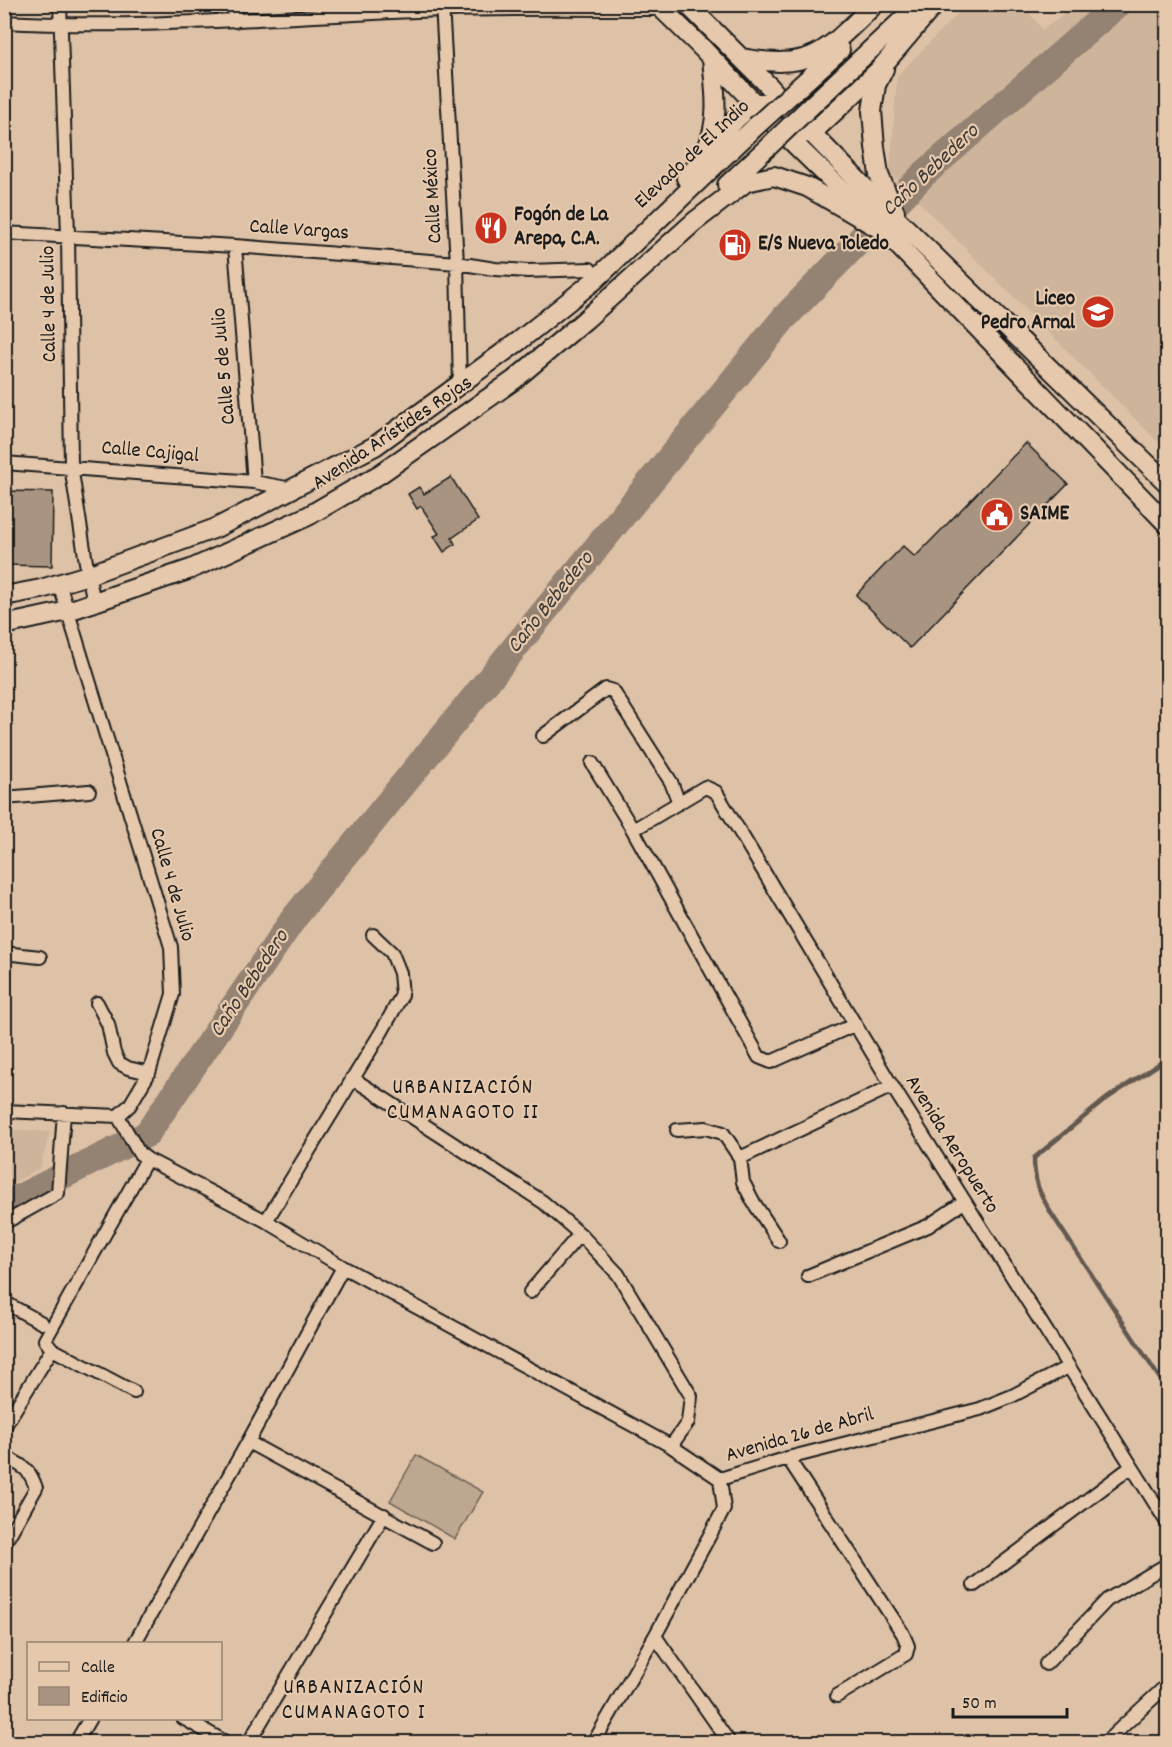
<svg xmlns="http://www.w3.org/2000/svg" width="1172" height="1747" viewBox="0 0 1172 1747" font-family="Dekko,sans-serif">
<rect width="100%" height="100%" fill="#dec2a7"/>
<filter id="ink" filterUnits="userSpaceOnUse"><feTurbulence type="fractalNoise" baseFrequency=".0167" numOctaves="2"/><feDisplacementMap in="SourceGraphic" scale="12" xChannelSelector="R" yChannelSelector="G"/><feConvolveMatrix kernelMatrix="1 2 1 2 8 2 1 2 1" color-interpolation-filters="sRGB"/></filter>
<g filter="url(#ink)">
<!-- built -->
<path fill="#ceb49b" d="M966,5H1023L1043,30L1074,5H1167V451L890,173L897,76Z
M4,1129L50,1132L40,1168L5,1187Z"/>
<!-- green -->
<path fill="#bea790" stroke="#6d6256" stroke-width="1.5" d="M416,1455L483,1492L455,1539L390,1501Z"/>
<g fill="none" stroke-linecap="round" stroke-linejoin="round">
<!-- stream -->
<path stroke="#645950" stroke-width="4.5" d="M1168,1058L1106,1099L1034,1158C1034,1182 1039,1192 1051,1213L1168,1391"/>
<!-- river -->
<path stroke="#948272" stroke-width="27" d="M4,1205L147,1134L294,918L784,318L924,174L1118,4"/>
</g>
<!-- building -->
<path fill="#a89480" stroke="#1c1c1c" stroke-width="1.5" d="M1026,443L1068,484L910,648L856,595L903,546L915,557Z
M451,477L478,520L452,538L455,544L444,552L434,536L439,534L421,506L417,509L408,494L419,487L424,494Z
M4,491L53,492L52,566L4,565Z"/>
<g fill="none" stroke-linecap="round" stroke-linejoin="round">
<!-- street casing -->
<g stroke="#1c1c1c" stroke-width="16">
<path id="street" d="M60,4L68,235L71,466L88,575L94,601
M234,4L235,21
M442,4L457,263L460,385
M4,22C150,30 296,15 442,10C514,8 588,9 660,9
M4,233L235,246L457,263L495,269L528,271L590,269
M235,246L254,482
M4,463L254,482L292,489
M543,736L606,689L613,691L671,782L679,803
M592,763L633,830L759,1057L771,1062L854,1025
M4,798L89,791
M633,830L705,787L716,792L892,1086L1168,1524
M4,953L40,957
M97,1003L108,1024L114,1053L119,1063L128,1068L149,1073
M352,1078L543,1202L580,1234L618,1274L691,1396L688,1422L671,1446
M4,1111L118,1116L130,1105L149,1073L173,994L171,947L59,583
M118,1116L139,1153L147,1159L266,1221L343,1267L671,1446L720,1479
M677,1130L706,1128L723,1133L740,1158L892,1086
M740,1158L743,1182L754,1203L779,1241
M266,1221L382,1031L402,995L400,973L392,953L373,935
M4,1223L58,1193L64,1113
M808,1276L928,1226L964,1202
M530,1292L580,1234
M4,1302L42,1323
M134,1392L52,1349L45,1340L147,1159
M4,1427L52,1349
M248,1442L433,1543
M4,1456C23,1467 29,1467 36,1488L4,1544
M788,1458L903,1634L908,1646L906,1654L837,1696
M720,1479L788,1458L980,1409L1012,1396L1068,1367
M974,1585L1131,1467
M655,1636L729,1742
M134,1644L248,1442L343,1267
M1046,1664L1107,1600L1168,1564
M183,1718L225,1742
M76,1742L90,1718
M249,1742L384,1515
M594,1742L655,1636L724,1509L720,1479
M1106,1742L1168,1684"/>
</g>
<!-- primary casing -->
<g stroke="#1c1c1c" stroke-width="22">
<path id="primary" d="M657,4L703,49L774,124L889,236L1168,525
M687,4L769,86L795,116L868,191L1168,484
M742,58C815,71 825,51 875,4
M884,69L876,85L872,111L875,147L879,175L895,212
M799,87L840,50
M814,103L919,4
M801,134L813,132L879,70L935,4
M707,148C720,119 715,90 712,59
M686,178L736,119L754,103H766
M727,185L769,146
M4,596L41,589L88,575L216,528L375,446L519,341L595,280L756,126
M4,625L68,611L191,569L308,516L380,474L514,380L585,320L694,222L746,182L774,176L807,187L887,233"/>
</g>
<!-- street -->
<use href="#street" stroke="#e6c9ad" stroke-width="12"/>
<!-- primary -->
<use href="#primary" stroke="#e6c9ad" stroke-width="18"/>
<!-- primary-bridge casing -->
<g stroke="#1c1c1c" stroke-width="22" stroke-linecap="butt">
<path id="primary-bridge" d="M756,126L799,87
M769,146L814,103"/>
</g>
<!-- primary-bridge -->
<use href="#primary-bridge" stroke="#e6c9ad" stroke-width="18"/>
</g>
</g>
<!-- icons -->
<defs>
<g id="restaurant-disc" transform="scale(1.725)"><circle r="9.5" fill="#c8321e" stroke="#e6c9ad"/><path d="M-5-6h1v4h1v-4h1v4h1v-4h1v5L-1.5 .5V6h-2V.5L-5-1ZM5-6V6H3V1.5H1.5Q1.5-4 5-6Z" fill="#fff"/></g>
<g id="fuel-disc" transform="scale(1.725)"><circle r="9.5" fill="#c8321e" stroke="#e6c9ad"/><path d="M-5.5-6h7V0h2V4h1.3V-2.5L3-4.5l.8-.8L6-3V5H2.5V1h-1V6h-7ZM-4.2-4.7v3.2H.2V-4.7Z" fill="#fff"/></g>
<g id="school-disc" transform="scale(1.725)"><circle r="9.5" fill="#c8321e" stroke="#e6c9ad"/><path d="M0-5L7-2L0 1L-7-2ZM-4 1L0 2.5L4 1V4Q0 6-4 4Z" fill="#fff"/></g>
<g id="civic-disc" transform="scale(1.725)"><circle r="9.5" fill="#c8321e" stroke="#e6c9ad"/><path d="M-.6-6.5H3V-4.5H.6V-3L4-1V1h2V6H-6V1h2V-1L-.6-3ZM-1.2 2.5V6h2.4V2.5Z" fill="#fff"/></g>
</defs>
<g fill-rule="evenodd">
<use href="#restaurant-disc" x="491" y="228"/>
<use href="#fuel-disc" x="735" y="245"/>
<use href="#school-disc" x="1098" y="312"/>
<use href="#civic-disc" x="997" y="515"/>
</g>
<g text-anchor="middle" dominant-baseline="central" stroke-width="4.5" stroke-linejoin="round" paint-order="stroke">
<!-- street labels -->
<g font-size="21" fill="#1c1c1c" stroke="#e6c9ad">
<text transform="translate(693 155) rotate(-43)">Elevado de El Indio</text>
<text transform="translate(434 196) rotate(-93)">Calle México</text>
<text transform="translate(299 231) rotate(4)">Calle Vargas</text>
<text transform="translate(50 304) rotate(-91)">Calle 4 de Julio</text>
<text transform="translate(225 366) rotate(-95)">Calle 5 de Julio</text>
<text transform="translate(393 434) rotate(-34)">Avenida Arístides Rojas</text>
<text transform="translate(150 453) rotate(5)">Calle Cajigal</text>
<text transform="translate(171 885) rotate(74)">Calle 4 de Julio</text>
<text transform="translate(951 1145) rotate(58)">Avenida Aeropuerto</text>
<text transform="translate(800 1436) rotate(-16)">Avenida 26 de Abril</text>
</g>
<!-- poi labels -->
<g font-size="21" font-weight="bold" fill="#1c1c1c" stroke="#e6c9ad" text-anchor="start">
<text x="514" y="216">Fogón de La<tspan x="514" dy="24">Arepa, C.A.</tspan></text>
<text x="758" y="245">E/S Nueva Toledo</text>
<text x="1075" y="300" text-anchor="end">Liceo<tspan x="1075" dy="24">Pedro Arnal</tspan></text>
<text x="1020" y="515">SAIME</text>
</g>
<!-- water labels -->
<g font-size="22" font-style="italic" fill="#403b36" stroke="#e6c9ad">
<text transform="translate(931 171) rotate(-43)">Caño Bebedero</text>
<text transform="translate(551 603) rotate(-51)">Caño Bebedero</text>
<text transform="translate(250 984) rotate(-56)">Caño Bebedero</text>
</g>
<!-- neighbourhood labels -->
<g font-size="22" letter-spacing="1.5" fill="#1c1c1c" stroke="#e6c9ad">
<text x="463" y="1088">URBANIZACIÓN<tspan x="463" dy="25">CUMANAGOTO II</tspan></text>
<text x="354" y="1688">URBANIZACIÓN<tspan x="354" dy="25">CUMANAGOTO I</tspan></text>
</g>
</g>
<!-- margin -->
<rect width="1172" height="1747" fill="none" stroke="#e6c9ad" stroke-width="24"/>
<rect x="12" y="12" width="1148" height="1723" fill="none" stroke="#1c1c1c" stroke-width="2" filter="url(#ink)"/>
<!-- legend -->
<rect x="27" y="1642" width="195" height="78" fill="#e6c9ad" stroke="#958473" stroke-width="1.5"/>
<rect x="39" y="1662" width="30" height="9" fill="#e6c9ad" stroke="#958473" stroke-width="1.5"/>
<text x="81" y="1672" font-size="18" fill="#1c1c1c">Calle</text>
<rect x="39" y="1687" width="30" height="18" fill="#a89480" stroke="#958473" stroke-width="1.5"/>
<text x="81" y="1702" font-size="18" fill="#1c1c1c">Edificio</text>
<!-- scale -->
<path d="M953 1708v9h114v-9" fill="none" stroke="#1c1c1c" stroke-width="3"/>
<text x="962" y="1708" font-size="18" fill="#1c1c1c" stroke="#e6c9ad" stroke-width="4.5" paint-order="stroke">50 m</text>
</svg>
